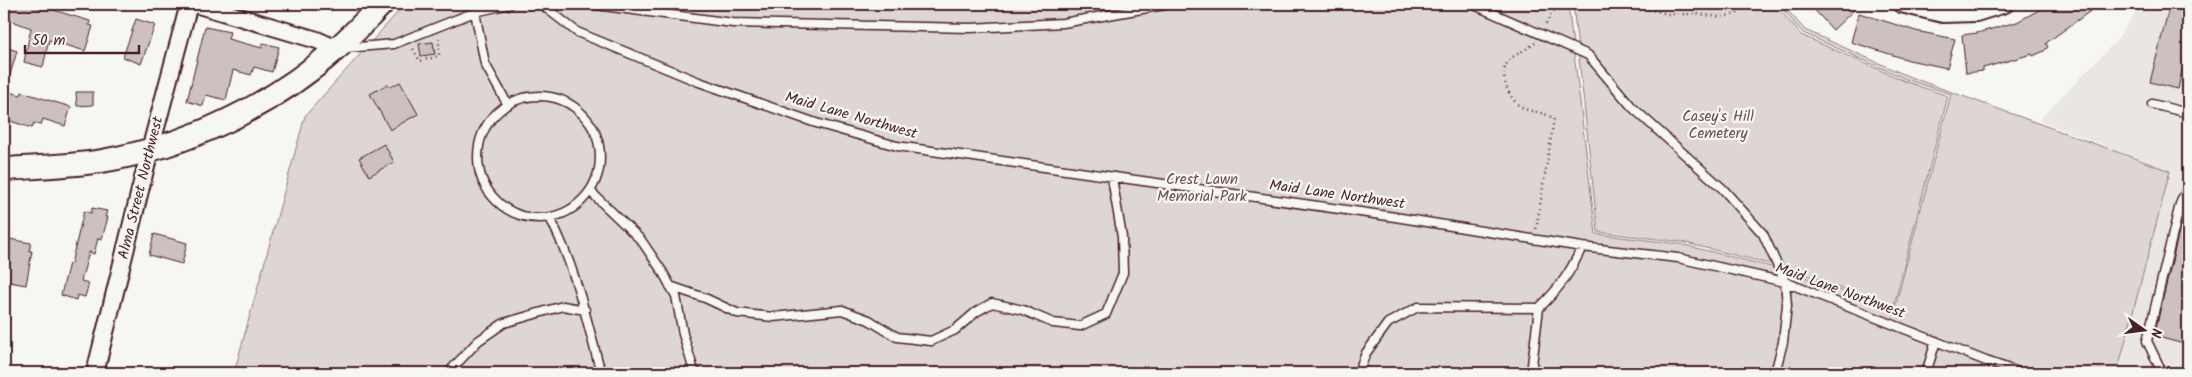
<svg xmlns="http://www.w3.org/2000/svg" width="2192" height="377" viewBox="0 0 2192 377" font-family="Kalam,sans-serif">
<rect width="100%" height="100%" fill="#f6f6f2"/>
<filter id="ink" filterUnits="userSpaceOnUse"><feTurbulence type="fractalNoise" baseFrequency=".02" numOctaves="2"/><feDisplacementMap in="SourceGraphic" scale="10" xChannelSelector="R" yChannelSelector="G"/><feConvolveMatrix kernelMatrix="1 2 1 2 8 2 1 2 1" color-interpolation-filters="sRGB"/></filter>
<g filter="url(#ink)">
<!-- built -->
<path fill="#e9e6e3" d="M2141,4H2188V373H2117L2169,171L2039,120L2116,41Z"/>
<!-- green -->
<path fill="#ddd6d5" stroke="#947a80" d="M405,4H1568L1596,234L1680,244L1792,272L1894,311L1951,94L1908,80L1803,33L1778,4H1782L1805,30L1910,77L2170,171L2117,373H234L305,116Z
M1573,4H1775L1801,35L1907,82L1948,96L1893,309L1794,270L1682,242L1598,232Z"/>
<!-- building -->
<path fill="#ccc1c0" stroke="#4a1f2b" d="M4,4H23L39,8L40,6L90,21L89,25L93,26L85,51L49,40L43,67L24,62L31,28L4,18Z
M1809,4H1848L1854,10L1833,30Z
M2050,4H2100L2046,43L2048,47L2044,51L2033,56L2032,54L1983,68V71L1966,73L1962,35L1977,33L2017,22Z
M2170,4H2188V72L2182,70L2178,89L2150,82Z
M1859,13L1916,31L1955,39L1947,68L1909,60L1851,42Z
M136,19L155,25L141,64L123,57Z
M205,27L230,32L228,39L262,48L263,43L279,47L272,72L254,67L251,75L233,70L226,100L206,95L203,106L187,101Z
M433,42L435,54L421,56L419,44Z
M4,47L17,51L7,85H4Z
M400,82L418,114L390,130L370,94L388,84L390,87Z
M4,91L21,95L22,92L71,107L65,126L43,119L41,125L34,123L32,128L4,119Z
M76,92H93V105L77,106Z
M384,144L394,162L369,176L359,158Z
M92,208L107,211L105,217H108L102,239L98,238L94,254L89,252L81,281L89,283L85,297L77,295L76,300L61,295L69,263L71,264L84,211L91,213Z
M2184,211L2188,212V345L2154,336Z
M154,234L187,243L182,264L149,255Z
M4,238L31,243L29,251H32L26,285L4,281Z"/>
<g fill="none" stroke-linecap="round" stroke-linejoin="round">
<!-- lane casing -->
<g stroke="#4a1f2b" stroke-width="11">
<path id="lane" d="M541,4L577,32L699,82L816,123L897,146L1395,217L1582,247L1678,258L1785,282L1986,361L2021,373
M588,4L733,23L971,28L1063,23L1170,4
M1472,4L1588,55L1632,107L1723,189L1763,234L1785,282L1787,305L1783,342L1775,373
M475,12L485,64L508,105
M346,48L394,44L475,12L510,4
M478 157a61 61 0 1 1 122 0a61 61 0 1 1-122 0Z
M2152,104L2188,113
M2188,174L2186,191L2188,192
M591,192L641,240L662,271L676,296L683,334L694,371L698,373
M550,218C575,266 587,321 601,373
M670,286L705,298L737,313L773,317L842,310L869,320L897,337L931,341L955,330L976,312L992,303L1023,310L1053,323L1080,326L1106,314L1123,273L1122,237L1112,178
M1539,308C1559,289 1570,273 1582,247
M448,373L478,341L504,323L563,306L585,310
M1358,373L1366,353L1388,323L1418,307L1539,308L1531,373
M1926,373L1936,341
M2170,373L2162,372L2147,341L2180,204L2186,191"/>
</g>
<!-- street casing -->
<g stroke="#4a1f2b" stroke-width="20">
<path id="street" d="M195,4L317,40L337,49
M1901,4L1943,14L1976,13L2005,4
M95,373L150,150L189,4"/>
</g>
<!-- secondary casing -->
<g stroke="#4a1f2b" stroke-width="26">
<path id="secondary" d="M4,169C37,167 70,166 102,161C187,146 272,106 336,49C353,35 367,19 382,4"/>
</g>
<!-- path -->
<path stroke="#4a1f2b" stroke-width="2.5" stroke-dasharray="1 4" stroke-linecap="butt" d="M1629,4L1667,14H1698L1720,17L1737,14L1741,4
M1546,24L1558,4
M1535,43C1528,49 1512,55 1507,63C1498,78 1511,103 1525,109C1536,113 1545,112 1554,119L1536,230
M413,49L420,61L439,56V38"/>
<!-- lane -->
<use href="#lane" stroke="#f6f6f2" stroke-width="8"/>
<!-- street -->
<use href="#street" stroke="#f6f6f2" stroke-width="16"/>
<!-- secondary -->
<use href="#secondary" stroke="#f6f6f2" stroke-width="22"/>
</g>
</g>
<g text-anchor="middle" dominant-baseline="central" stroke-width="4.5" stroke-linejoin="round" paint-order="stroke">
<!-- street labels -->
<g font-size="15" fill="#4a1f2b" stroke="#f6f6f2">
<text transform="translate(851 116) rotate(16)">Maid Lane Northwest</text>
<text transform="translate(141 188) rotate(-76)">Alma Street Northwest</text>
<text transform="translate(1337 195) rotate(8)">Maid Lane Northwest</text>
<text transform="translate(1840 291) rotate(20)">Maid Lane Northwest</text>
</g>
<!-- park labels -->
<g font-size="15" fill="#6f4d56" stroke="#f6f6f2">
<text x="1718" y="117">Casey's Hill<tspan x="1718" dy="17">Cemetery</tspan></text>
<text x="1202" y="180">Crest Lawn<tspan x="1202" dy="17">Memorial Park</tspan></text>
</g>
</g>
<!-- margin -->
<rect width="2192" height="377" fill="none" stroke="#f6f6f2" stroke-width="20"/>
<rect x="10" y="10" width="2172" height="357" fill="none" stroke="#4a1f2b" stroke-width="2" filter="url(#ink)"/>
<!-- north arrow -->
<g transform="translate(2144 330) rotate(104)" stroke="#f6f6f2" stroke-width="4" paint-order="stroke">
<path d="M0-4L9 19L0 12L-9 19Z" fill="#4a1f2b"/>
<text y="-8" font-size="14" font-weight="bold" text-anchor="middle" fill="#4a1f2b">N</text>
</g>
<!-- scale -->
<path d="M25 45v8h114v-8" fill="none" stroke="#4a1f2b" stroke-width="2.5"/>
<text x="32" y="45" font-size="15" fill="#4a1f2b" stroke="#f6f6f2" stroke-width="4" paint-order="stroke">50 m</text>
</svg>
